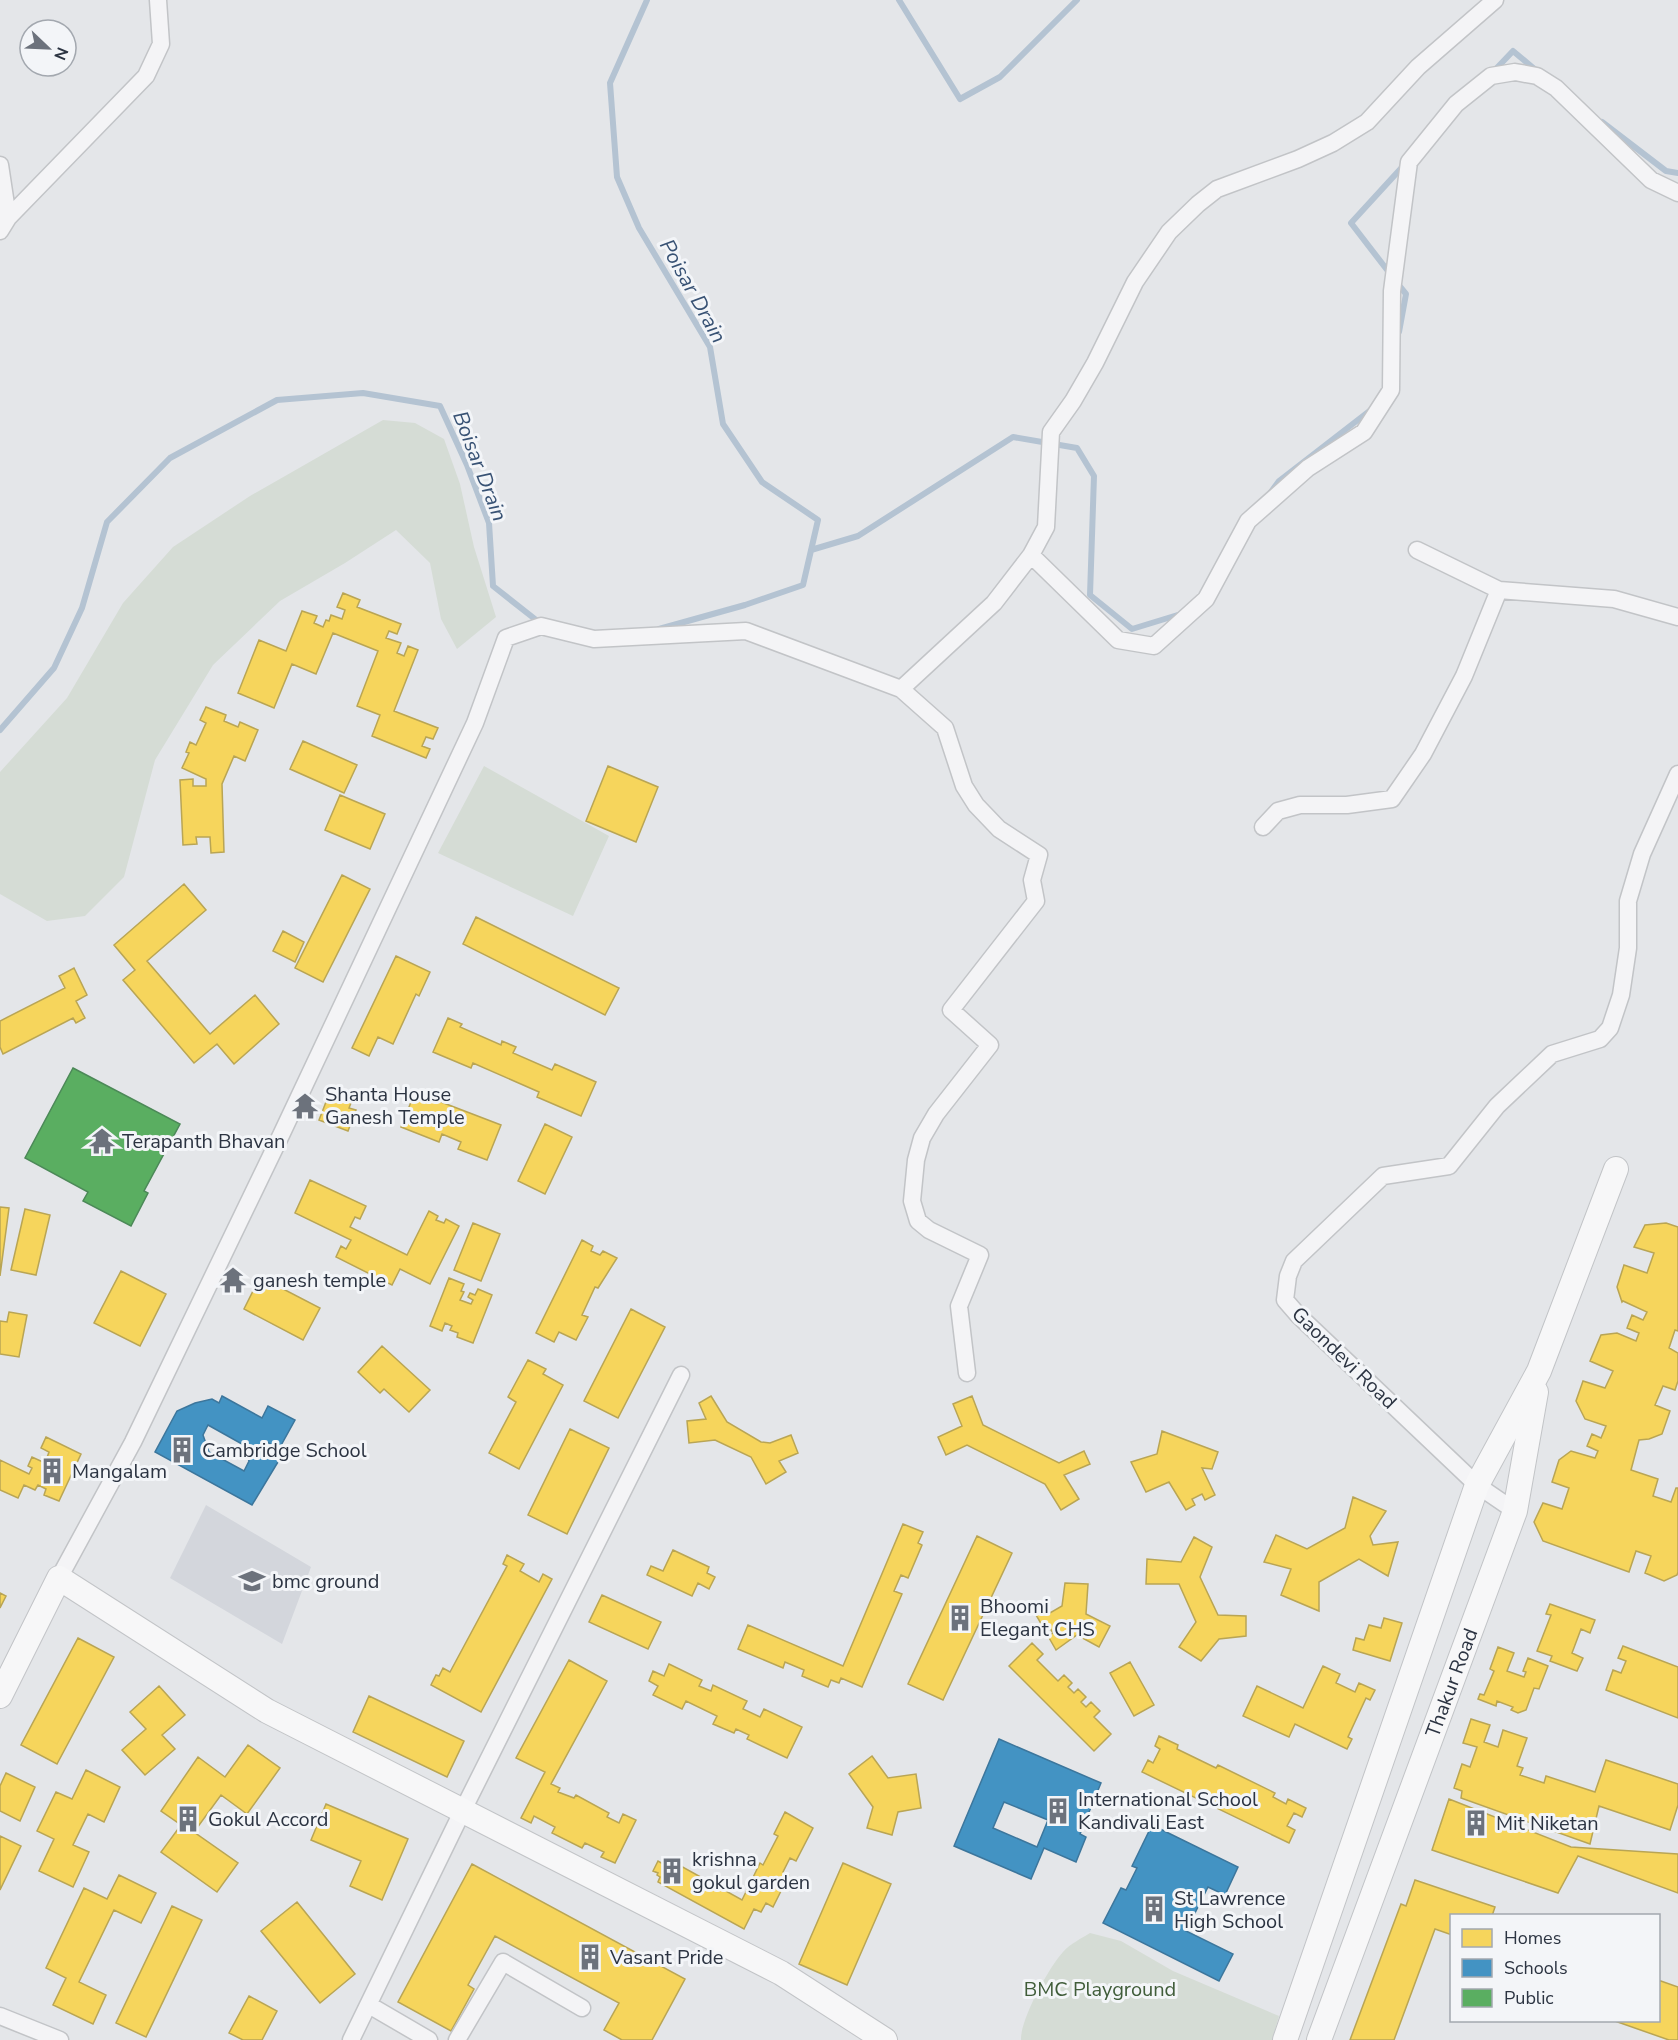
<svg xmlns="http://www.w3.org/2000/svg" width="1678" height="2040" viewBox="0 0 1678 2040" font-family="'Nunito Sans',sans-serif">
<rect width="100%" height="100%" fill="#e4e6e9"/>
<!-- built -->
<path fill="#d3d6dc" d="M206,1505L311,1567L282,1644L170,1578Z"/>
<!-- green -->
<path fill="#d5dcd5" d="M383,420L415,423L444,439L460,484L474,547L496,617L457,649L441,619L430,563L396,530L345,563L280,601L213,665L155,760L124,877L85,916L47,921L0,894V772L67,698L123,603L173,547L250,496Z
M484,766L609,836L573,916L438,853Z
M1090,1933L1121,1941L1173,1971L1279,2016L1272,2040H1021C1020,2020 1049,1967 1063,1952C1070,1944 1082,1938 1090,1933Z"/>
<!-- homes -->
<path fill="#f6d55c" stroke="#b9a554" stroke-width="1.5" d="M343,593L360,600L357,607L401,624L397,634L389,631L386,638L401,643L397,653L404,656L408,646L418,650L394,711L438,728L433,739L426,737L422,746L430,749L426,758L372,736L380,715L357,706L378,651L333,633L316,674L292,664L274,708L238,693L259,640L286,651L302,611L317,616L314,623L323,627L326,620L329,621L331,615L342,619L345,610L337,607Z
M206,707L226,715L224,721L238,727L240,722L258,730L245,761L234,756L222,784L224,852L211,853L210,837H196L197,844L183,845L180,780L193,779V786H206V779L182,768L189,753L186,752L190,742L196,745L206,723L200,720Z
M303,741L357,765L344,793L290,769Z
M608,766L658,787L636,842L586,821Z
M340,795L385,814L370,849L325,830Z
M342,875L370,889L323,982L295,968Z
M184,884L206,910L147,961L210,1034L255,995L279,1024L234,1064L217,1044L194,1063L123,980L135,970L114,945Z
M476,917L619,988L605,1015L463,944Z
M283,931L304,942L295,962L273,951Z
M396,956L430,972L419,996L416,994L393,1044L378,1037L369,1056L352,1048Z
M74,968L87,995L76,1001L85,1018L76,1023L73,1018L3,1054L0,1047V1021L65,988L59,976Z
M448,1018L462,1024L460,1027L501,1045L502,1041L516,1047L513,1053L552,1070L555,1064L596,1082L581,1116L537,1097L539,1092L473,1063L471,1068L433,1052Z
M331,1089L353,1098L349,1108L356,1110L348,1131L319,1120Z
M415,1092L501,1125L487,1160L458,1149L461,1142L442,1134L439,1142L401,1127Z
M545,1124L572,1137L545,1194L518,1181Z
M310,1180L366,1206L360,1219L355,1217L350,1227L407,1255L429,1211L438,1216L436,1220L444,1223L446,1219L459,1226L430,1284L400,1269L392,1285L336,1257L341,1246L346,1249L351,1240L295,1213Z
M0,1207L9,1208L0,1276Z
M25,1209L50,1215L36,1275L11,1270Z
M473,1223L500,1234L481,1281L454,1270Z
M1666,1223L1678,1227V1331L1675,1330L1669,1348L1678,1353V1381L1675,1390L1663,1386L1655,1405L1670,1411L1662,1434L1649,1439L1639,1440L1631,1470L1658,1479L1653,1496L1671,1502L1676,1488H1678V1572L1677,1575L1664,1581L1645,1573L1651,1556L1636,1551L1629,1572L1543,1541L1534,1522L1543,1503L1562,1509L1569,1488L1552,1482L1559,1460L1571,1451L1595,1458L1598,1451L1587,1446L1592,1434L1601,1438L1606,1426L1585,1419L1576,1401L1583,1381L1605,1388L1613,1371L1590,1361L1601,1335L1617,1333L1636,1341L1639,1333L1627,1328L1632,1315L1643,1320L1647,1312L1623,1301L1622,1302L1617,1287L1624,1265L1647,1273L1654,1253L1634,1247L1645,1225Z
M582,1240L593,1246L591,1251L600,1255L603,1251L617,1258L598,1288L595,1287L582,1315L588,1317L576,1340L559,1332L554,1342L536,1333Z
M121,1271L166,1294L140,1346L94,1323Z
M260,1277L320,1308L303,1340L244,1309Z
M449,1278L464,1284L461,1291L464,1292L460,1300L471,1304L473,1300L468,1297L470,1293L475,1295L478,1289L492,1295L473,1343L457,1337L458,1333L450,1330L452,1326L445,1323L442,1331L430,1326Z
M631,1309L665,1327L618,1418L584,1401Z
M9,1312L27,1315L19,1357L0,1354V1321L7,1322Z
M382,1346L430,1390L409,1412L384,1389L380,1393L358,1372Z
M528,1360L546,1369L543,1374L563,1385L519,1469L489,1453L516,1402L508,1397Z
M711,1396L727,1422L761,1442L770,1443L791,1435L798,1453L779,1461L786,1472L766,1484L751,1457L715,1440L689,1443L687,1421L706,1419L699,1403Z
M972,1396L983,1425L1059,1463L1084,1451L1090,1464L1064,1475L1079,1499L1061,1510L1045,1484L967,1445L946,1455L938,1437L962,1426L953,1404Z
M570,1429L609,1448L567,1534L528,1515Z
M1162,1431L1218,1452L1212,1469L1202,1468L1215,1495L1205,1500L1202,1494L1192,1499L1195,1505L1186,1510L1169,1482L1146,1492L1131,1462L1157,1454Z
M46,1437L81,1454L59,1501L44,1495L46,1489L38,1485L35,1490L24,1485L18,1498L0,1490V1460L29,1474L32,1468L28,1466L32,1457L45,1463L49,1452L41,1448Z
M1353,1497L1386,1511L1370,1536L1373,1545L1398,1542L1388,1576L1359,1559L1319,1582V1611L1281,1595L1291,1569L1264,1562L1276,1535L1307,1549L1345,1528Z
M903,1524L923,1532L918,1543L922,1545L908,1578L901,1575L894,1591L902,1594L862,1687L841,1678L839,1683L831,1680L828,1687L802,1676L804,1670L785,1662L783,1668L738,1649L748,1625L843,1666Z
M977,1536L1012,1553L943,1700L908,1684Z
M1194,1537L1212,1547L1200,1577L1218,1615L1246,1616V1636L1219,1639L1201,1661L1179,1647L1196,1622L1179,1584H1146L1147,1559L1181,1562Z
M673,1550L709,1567L707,1573L715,1577L709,1589L698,1583L692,1596L647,1575L651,1566L663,1571Z
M507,1555L524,1564L520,1571L539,1582L543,1574L552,1579L481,1712L431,1685L436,1675L439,1676L443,1668L450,1672L507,1566L503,1564Z
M1065,1583L1088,1584L1086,1614L1110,1626L1099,1647L1077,1635L1056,1650L1048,1636L1053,1633L1048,1625L1043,1627L1036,1615L1048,1608L1050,1613L1062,1606Z
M0,1593L6,1596L0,1608Z
M602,1595L661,1622L648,1649L589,1622Z
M1550,1604L1595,1620L1590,1633L1581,1629L1572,1653L1583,1658L1577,1671L1550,1661L1552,1656L1537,1651L1551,1615L1546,1614Z
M1384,1618L1402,1623L1390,1661L1353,1650L1356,1638L1364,1640L1369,1625L1381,1628Z
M78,1638L114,1657L57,1764L21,1745Z
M1032,1643L1043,1654L1037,1660L1058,1681L1064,1675L1072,1683L1068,1687L1074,1693L1078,1689L1086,1697L1081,1702L1086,1707L1091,1702L1100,1711L1094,1717L1111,1734L1094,1751L1009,1666Z
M1623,1646L1678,1667V1718L1606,1690L1613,1670L1621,1673L1626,1661L1618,1658Z
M1498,1647L1514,1653L1507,1671L1524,1677L1526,1672L1523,1671L1528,1658L1548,1666L1539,1689L1534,1688L1526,1710L1518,1713L1511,1710L1513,1707L1497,1701L1496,1706L1478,1699L1480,1694L1484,1695L1494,1671L1490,1669Z
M569,1660L607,1681L551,1784L560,1788L558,1792L574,1798L576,1795L609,1813L607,1817L619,1823L623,1814L636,1820L615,1863L601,1857L604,1852L585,1843L582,1848L552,1833L555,1827L534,1816L531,1823L521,1818L545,1772L516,1758Z
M1130,1662L1154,1705L1134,1716L1110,1673Z
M669,1664L702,1680L699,1686L711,1691L713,1685L747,1701L743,1709L760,1717L764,1709L802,1727L787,1758L747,1739L749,1735L736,1729L734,1733L713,1724L717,1716L686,1701L682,1709L653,1695L658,1686L649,1681L653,1671L664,1676Z
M1323,1666L1340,1674L1336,1683L1355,1692L1359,1683L1375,1690L1370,1700L1366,1698L1348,1737L1352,1739L1347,1749L1295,1724L1289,1737L1243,1716L1257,1686L1303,1708Z
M159,1686L185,1715L162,1735L175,1749L145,1775L122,1750L146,1729L130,1712Z
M369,1696L464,1741L447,1777L353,1732Z
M1471,1719L1490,1725L1484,1742L1498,1747L1503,1730L1527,1738L1517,1766L1523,1768L1520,1775L1544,1783L1546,1776L1595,1792L1606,1760L1678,1784V1805L1670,1830L1599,1806L1590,1844L1461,1798L1462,1791L1454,1788L1462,1764L1470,1767L1477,1747L1463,1743Z
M1159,1736L1178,1745L1177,1749L1216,1768L1218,1765L1275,1793L1273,1797L1286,1804L1288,1799L1306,1808L1302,1817L1294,1813L1287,1826L1295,1830L1289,1843L1142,1772L1148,1760L1153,1763L1160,1749L1155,1746Z
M248,1745L280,1768L247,1814L221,1795L194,1832L238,1863L217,1892L161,1852L181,1825L161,1811L198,1757L225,1777Z
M872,1756L888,1778L916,1774L921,1808L898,1812L892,1835L867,1828L873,1807L849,1774Z
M86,1770L120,1787L104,1822L88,1814L73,1845L89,1852L73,1887L39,1871L54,1839L37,1831L56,1792L72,1799Z
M6,1773L35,1787L20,1821L0,1811V1786Z
M1449,1799L1571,1847L1678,1854V1893L1578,1856L1558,1893L1432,1850Z
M326,1804L408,1839L382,1900L350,1886L361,1861L311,1840Z
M785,1812L813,1828L796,1861L790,1858L783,1872L789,1875L773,1907L766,1903L761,1912L754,1909L744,1929L658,1882L660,1877L657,1875L658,1873L653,1871L658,1861L663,1864L665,1861L668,1863L670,1860L742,1900L760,1863L763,1865L778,1836L774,1834Z
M0,1836L21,1846L0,1890Z
M843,1863L891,1884L847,1985L799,1964Z
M472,1864L685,1979L652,2040H622L604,2030L619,2003L495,1936L468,1985L474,1989L451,2031L398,2002Z
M119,1875L156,1893L141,1923L114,1910L79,1982L106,1995L93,2024L53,2005L66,1978L46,1968L84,1888L107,1899Z
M1415,1880L1495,1907L1492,1916H1452V1935L1435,1929L1394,2040H1350L1401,1904L1406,1906Z
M297,1902L355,1974L320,2003L261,1931Z
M172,1906L202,1920L146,2037L116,2023Z
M1658,1980L1678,1987V2040H1669L1612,2020H1658Z
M249,1996L277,2011L262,2040H243L229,2033Z"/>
<!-- schools -->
<path fill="#4393c3" stroke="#3c769c" stroke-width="1.5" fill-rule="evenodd" d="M222,1396L262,1418L268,1406L295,1420L279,1449L267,1442L264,1448L281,1457L252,1505L155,1452L177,1411L195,1403L212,1399L219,1403ZM208,1425L242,1444L249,1461L244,1471L209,1452L203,1435Z
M999,1739L1101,1783L1080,1834L1086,1837L1076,1862L1044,1848L1031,1879L954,1846ZM1004,1802L1048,1820L1037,1847L993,1828Z
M1152,1825L1238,1867L1225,1895L1208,1887L1186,1931L1233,1954L1219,1981L1103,1923L1121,1888L1126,1890L1137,1868L1132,1866Z"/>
<!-- public -->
<path fill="#5aae61" stroke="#4c8958" stroke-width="1.5" d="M73,1068L180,1124L144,1191L148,1193L131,1226L83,1201L88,1192L25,1158Z"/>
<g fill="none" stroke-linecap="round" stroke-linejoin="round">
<!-- stream -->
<path stroke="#b4c3d2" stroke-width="6" d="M647,0L610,83L617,177L639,228L710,347L723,424L762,482L818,520L803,585L745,605L659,629
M899,0L960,99L1000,77L1077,0
M1493,72L1513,51L1538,72
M1602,122L1666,171L1678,173
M1391,275L1351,223L1405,164
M1397,283L1406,294L1399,332
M1271,492L1279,481L1372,409
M811,550L858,536L1013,437L1077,448L1094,476L1090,595L1132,629L1181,614
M0,730L54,668L82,608L107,522L170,458L277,400L363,393L440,406L467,465L489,523L493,586L540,623"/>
<!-- street casing -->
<g stroke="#c2c4c7" stroke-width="19">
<path id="street" d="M0,165L8,218
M0,231L8,218L146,76L161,44L158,0
M1417,550L1499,590L1614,599L1678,617
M1031,555L1118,640L1154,646L1206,599L1248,521L1308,468L1364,432L1391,390L1392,291L1409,162L1456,104L1491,76L1515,72L1537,76L1556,88L1651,180L1678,193
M901,689L994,603L1031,555L1046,527L1051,432L1073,401L1095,363L1135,282L1169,232L1198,204L1217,189L1298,159L1333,143L1367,122L1418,67L1495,0
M1263,827L1278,811L1300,805H1347L1392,799L1423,754L1464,676L1499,590
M1515,1511L1477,1485L1298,1315L1285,1300L1288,1276L1294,1261L1383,1176L1449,1166L1497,1106L1552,1054L1600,1039L1610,1028L1621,995L1628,948V901L1642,854L1678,774
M59,1578L133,1442L282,1133L475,723L506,638L541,626L594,639L746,631L901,689L945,728L964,786L976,805L999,829L1039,855L1032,880L1036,901L951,1010L990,1045L936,1114L922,1138L916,1160L912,1201L918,1221L929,1230L980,1255L959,1306L967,1373
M369,2005L429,2040
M0,2016L60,2040
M351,2040L463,1810L681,1375
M457,2040L503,1962L582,2008"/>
</g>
<!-- secondary casing -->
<g stroke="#c2c4c7" stroke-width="26">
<g id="secondary">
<path d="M0,1696L59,1578L267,1711L781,1973L885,2040"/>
<path d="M1285,2040L1477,1485L1539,1371L1616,1169"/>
<path id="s1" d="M1319,2040L1515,1511L1536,1392"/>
</g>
</g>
<!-- street -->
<use href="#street" stroke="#f4f4f6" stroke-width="16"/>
<!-- secondary -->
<use href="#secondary" stroke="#f7f7f8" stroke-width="24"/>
</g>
<!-- icons -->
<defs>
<g id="temple-bare" transform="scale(2.07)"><path d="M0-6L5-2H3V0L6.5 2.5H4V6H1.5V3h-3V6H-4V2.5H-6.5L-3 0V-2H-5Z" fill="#6c727c" stroke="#f3f5f8" stroke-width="2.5" paint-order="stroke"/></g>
<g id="building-bare" transform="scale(2.07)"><path d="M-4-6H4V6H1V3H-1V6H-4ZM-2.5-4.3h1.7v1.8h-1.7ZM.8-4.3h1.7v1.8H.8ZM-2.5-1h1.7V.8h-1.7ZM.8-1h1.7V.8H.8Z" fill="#6c727c" stroke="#f3f5f8" stroke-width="2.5" paint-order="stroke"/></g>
<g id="school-bare" transform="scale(2.07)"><path d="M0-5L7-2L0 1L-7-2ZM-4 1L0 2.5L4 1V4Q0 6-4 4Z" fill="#6c727c" stroke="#f3f5f8" stroke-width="2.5" paint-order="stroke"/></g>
</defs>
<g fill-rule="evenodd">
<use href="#temple-bare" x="305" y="1106"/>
<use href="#temple-bare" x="102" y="1141"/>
<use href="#temple-bare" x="233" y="1280"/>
<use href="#building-bare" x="182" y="1450"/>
<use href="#building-bare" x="52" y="1471"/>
<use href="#school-bare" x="252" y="1581"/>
<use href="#building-bare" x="960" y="1618"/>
<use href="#building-bare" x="1058" y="1811"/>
<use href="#building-bare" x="188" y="1819"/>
<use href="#building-bare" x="1476" y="1823"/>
<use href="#building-bare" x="672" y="1871"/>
<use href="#building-bare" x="1154" y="1909"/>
<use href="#building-bare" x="590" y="1957"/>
</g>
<g text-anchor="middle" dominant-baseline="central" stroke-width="6" stroke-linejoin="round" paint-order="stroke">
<!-- poi labels -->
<g font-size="20" fill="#2c3442" stroke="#f3f5f8" text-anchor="start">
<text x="325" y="1094">Shanta House<tspan x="325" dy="23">Ganesh Temple</tspan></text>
<text x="122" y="1141">Terapanth Bhavan</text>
<text x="253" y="1280">ganesh temple</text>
<text x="202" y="1450">Cambridge School</text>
<text x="72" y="1471">Mangalam</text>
<text x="272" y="1581">bmc ground</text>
<text x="980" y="1606">Bhoomi<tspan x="980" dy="23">Elegant CHS</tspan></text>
<text x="1078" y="1799">International School<tspan x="1078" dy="23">Kandivali East</tspan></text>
<text x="208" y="1819">Gokul Accord</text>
<text x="1496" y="1823">Mit Niketan</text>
<text x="692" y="1859">krishna<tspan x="692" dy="23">gokul garden</tspan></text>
<text x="1174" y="1898">St Lawrence<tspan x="1174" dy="23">High School</tspan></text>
<text x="610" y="1957">Vasant Pride</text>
</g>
<!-- street labels -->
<g font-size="20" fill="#2c3442" stroke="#f3f5f8">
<text transform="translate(1344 1358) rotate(44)">Gaondevi Road</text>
<text stroke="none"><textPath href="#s1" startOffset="381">Thakur Road</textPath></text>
</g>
<!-- park labels -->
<g font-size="20" fill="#405d3a" stroke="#f3f5f8">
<text x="1100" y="1989">BMC Playground</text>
</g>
<!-- water labels -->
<g font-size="21" font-style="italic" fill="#385274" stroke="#f3f5f8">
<text transform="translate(693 291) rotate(61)">Poisar Drain</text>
<text transform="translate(480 466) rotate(69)">Boisar Drain</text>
</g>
</g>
<!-- legend -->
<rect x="1450" y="1914" width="210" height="108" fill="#f3f5f8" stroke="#a3a8af" stroke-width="1.5"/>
<rect x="1462" y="1929" width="30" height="18" fill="#f6d55c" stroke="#a3a8af" stroke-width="1.5"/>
<text x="1504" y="1944" font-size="18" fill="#2c3442">Homes</text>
<rect x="1462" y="1959" width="30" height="18" fill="#4393c3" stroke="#a3a8af" stroke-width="1.5"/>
<text x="1504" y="1974" font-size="18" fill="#2c3442">Schools</text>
<rect x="1462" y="1989" width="30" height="18" fill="#5aae61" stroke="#a3a8af" stroke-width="1.5"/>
<text x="1504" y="2004" font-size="18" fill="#2c3442">Public</text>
<!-- north arrow -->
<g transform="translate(48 48) rotate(113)"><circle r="28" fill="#f3f5f8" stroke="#a3a8af" stroke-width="1.5"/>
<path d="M0-4.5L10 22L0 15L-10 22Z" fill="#6c727c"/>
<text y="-9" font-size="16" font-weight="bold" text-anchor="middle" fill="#2c3442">N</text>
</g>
</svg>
